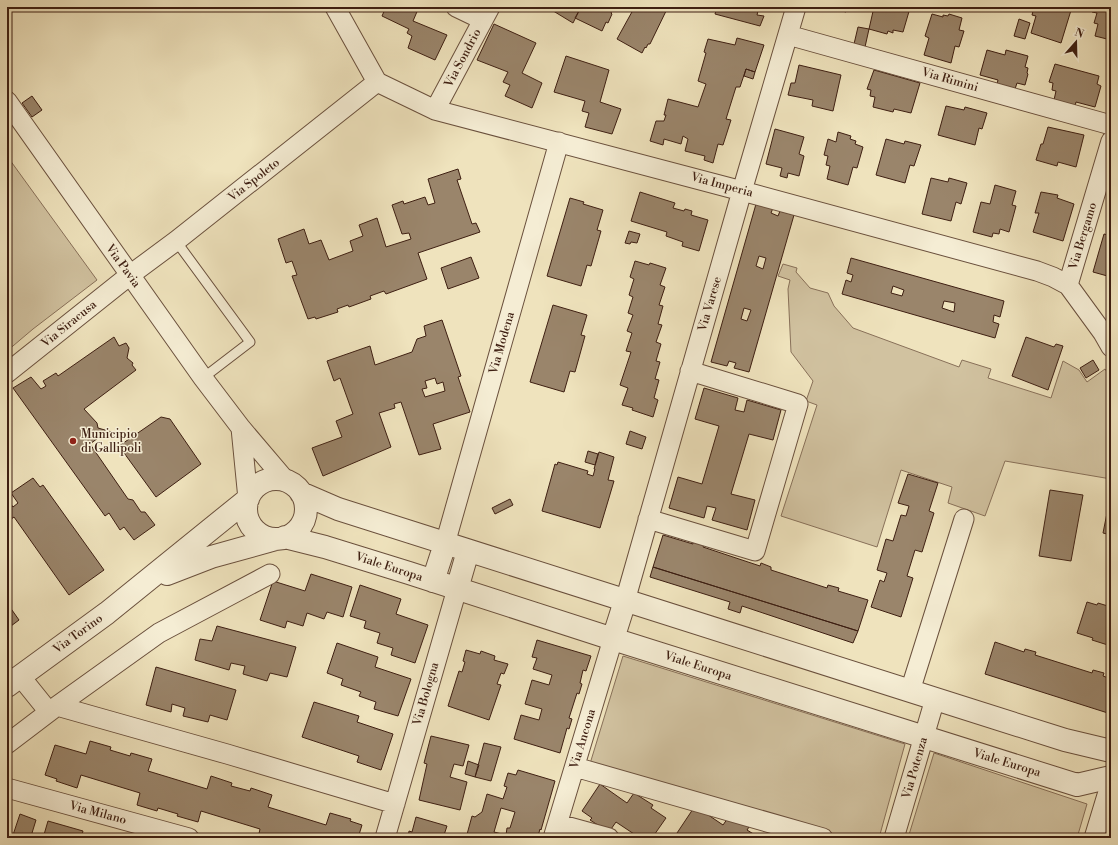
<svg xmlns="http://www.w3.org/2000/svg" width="1118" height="845" viewBox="0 0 1118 845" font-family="'Libre Bodoni',serif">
<rect width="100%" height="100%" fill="#efe3bd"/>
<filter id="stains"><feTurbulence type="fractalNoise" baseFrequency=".005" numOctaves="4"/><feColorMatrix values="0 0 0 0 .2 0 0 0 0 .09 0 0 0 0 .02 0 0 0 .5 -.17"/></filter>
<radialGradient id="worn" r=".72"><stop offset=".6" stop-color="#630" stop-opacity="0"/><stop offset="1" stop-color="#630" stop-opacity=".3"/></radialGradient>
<!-- green -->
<path fill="#d1c2a0" stroke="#887059" d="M7,156L97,280L33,329L7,351Z
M783,264L797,268L796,272L810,288L828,293L834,306L853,328L959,367L962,360L991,369L988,378L1051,398L1063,361L1079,370L1087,382L1105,369L1111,378V479L1005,461L985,516L948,503L952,487L901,470L877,547L781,516L817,405L806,401L813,381L791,352L788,289L790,280L778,276Z
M623,656L905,744L879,838H836L589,767Z
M934,753L1087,804L1077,838H908Z"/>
<!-- building -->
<path fill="#9a856b" stroke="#3e1f12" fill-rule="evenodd" d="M386,7H419L413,21L447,35L435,60L408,48L412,36L407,33L409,29L382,16Z
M551,7H581L573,23L550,9Z
M581,7H614L611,13L612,14L608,23L606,22L602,31L575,18Z
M627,7H668L650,44H648L646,48L645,47L642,53L617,39L633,10Z
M717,7H759L757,15L764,16L760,26L715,14Z
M827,7H847L846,12Z
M874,7H907L910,8L903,32L893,30V33L888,31L887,34L869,29Z
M1034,7H1072L1061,43L1031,33L1036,16L1032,15Z
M1094,7H1111V40L1095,36L1098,24L1094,23L1097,13L1092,12Z
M932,14L943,17V15L948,16L949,14L962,18L959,30L964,31L959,47L955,46L951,63L924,55L929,38L925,36Z
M1019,19L1030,23L1025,39L1014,36Z
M494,24L536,43L522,73L542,83L532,108L505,96L510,85L503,82L508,72L477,60Z
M858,27L869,29L865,47L854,44Z
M737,38L764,45L755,72L746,69L740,87H736L726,119L731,120L723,145L718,144L713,163L704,160L705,156L685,151L688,139L683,136L681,144L664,139L663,145L650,141L656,121H664L666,115H664L668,99L698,107L706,84L698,81L706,53L704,52L708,39L735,45Z
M987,50L1005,55L1006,50L1028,56L1025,67L1028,68L1027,73L1028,74L1025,85L1017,83L1015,89L997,84L998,80L980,75Z
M566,56L609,70L600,102L621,109L612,134L585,127L589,113L582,111L585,101L554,92Z
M1055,64L1099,76L1097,84L1101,86L1095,107L1076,102L1075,106L1054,100L1056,91L1052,90L1053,83L1049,82Z
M799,65L841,75L833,111L812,106L813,100L788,95L791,83H795Z
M746,69L755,72L753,79L744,76Z
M874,70L920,83L911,113L894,109L893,112L873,107L875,97L870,96L871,90L867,89Z
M32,96L42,110L32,117L22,103Z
M946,106L964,110L965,107L987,113L982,129L979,128L975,145L938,135Z
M1048,127L1084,135L1076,167L1058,162L1057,166L1036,160L1041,144H1043Z
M775,129L804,137L799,154L804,156L799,176L788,173L787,178L780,176L782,168L766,164Z
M838,132L851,136L850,139L856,141L855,144L863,147L857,168L853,167L848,185L827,179L830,166L826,165L828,156L824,155L828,139L836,142Z
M886,139L904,144L905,141L921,145L914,166L910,165L905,183L876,175Z
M458,169L461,179L457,180L472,224L476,223L480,232L418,253L427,279L386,294L384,291L370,296L371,299L349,307L348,305L337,309L338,312L316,319L315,317L308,319L292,276L297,275L292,261L286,263L278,239L304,229L309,244L321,240L329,260L353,251L350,241L363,236L359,225L377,218L386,247L411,239L409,233L402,234L392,205L403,201L404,204L425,197L428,205L435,203L428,179Z
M931,178L948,182L949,178L967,183L961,204L956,202L951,221L922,214Z
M995,185L1016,191L1012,205L1016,206L1009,232L1000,229L999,234L993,233L992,237L973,232L981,202L990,204Z
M640,192L675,203L673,208L684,211L685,209L692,211L691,215L708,220L699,251L682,246L683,242L666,236L667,232L631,221Z
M1041,192L1058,195L1057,198L1074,204L1063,241L1033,232L1039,213H1035Z
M570,198L584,202L583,204L603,210L597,230L601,231L591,266L587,265L581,286L547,276Z
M756,204L773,208L771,213L778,216L780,211L794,215L749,372L734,368L736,363L729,361L727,366L711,362ZM759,256L766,258L763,269L756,266ZM744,308L751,310L747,321L741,319Z
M1111,226V277L1093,272L1104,234L1108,235Z
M629,231L640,234L637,243L631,242L630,244L625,243Z
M471,257L479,278L448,289L441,268Z
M851,258L1004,301L1000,317L994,315L993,322L999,324L995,338L842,294L846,280L851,282L853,275L847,273ZM893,286L904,290L902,296L891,293ZM944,301L955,303L954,312L942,308Z
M635,261L649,265L650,263L666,268L660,285L665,287L659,305L663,306L658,324L662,325L656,342L661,344L656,361L660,362L655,379L659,380L654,398L658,400L653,417L632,410L633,408L622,405L628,388L620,385L631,352L626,351L632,333L627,331L633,315L628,313L633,297L629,295L634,279L630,277Z
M553,305L587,315L581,335L585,336L575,372L570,371L564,392L530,382Z
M442,320L461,376L458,377L470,412L433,424L441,449L419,455L401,402L394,404L395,408L379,413L391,447L323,476L312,448L342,437L336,421L353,414L340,378L334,381L327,361L370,346L375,365L412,352L417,339L426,336L424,326ZM435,378L437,384L443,382L445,391L425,397L422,389L427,388L425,381Z
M114,337L119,346L126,343L129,348L127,358L133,363L132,365L136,370L84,409L97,423L98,428L115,433L112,438L102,435L90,444L128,499L133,500L141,512H145L155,525L134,540L124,527L120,530L109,513L105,516L13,388L31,377L41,389L46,386L43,381L56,373L58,376Z
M1026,337L1054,347L1056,344L1063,346L1048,390L1012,376Z
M1093,360L1099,370L1086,378L1080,368Z
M704,388L738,398L735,410L744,412L747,400L781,410L773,440L749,434L731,494L755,500L747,530L712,520L716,508L707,506L704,518L669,508L678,477L702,484L719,426L695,419Z
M161,417L170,419L201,464L156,497L119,446Z
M630,431L646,437L642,449L626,444Z
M588,451L598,454L595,465L585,462Z
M599,452L614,457L608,480L614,481L600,528L542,511L555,464L557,465L558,462L588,471L587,474L593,476L595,469H594Z
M908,474L938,483L929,511L934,513L922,552L915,550L907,576L913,578L901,617L871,607L880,580L884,582L887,573L877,570L886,539L893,541L901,515L906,516L909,506L898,503Z
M33,478L40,487L43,485L104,570L69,595L14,517L7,522V499L13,507L18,503L11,493Z
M1050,490L1083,495L1071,561L1039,556Z
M510,499L513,505L495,514L492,508Z
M1110,504H1111V535L1103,533L1108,508H1110Z
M663,535L693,544V542L704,545L703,547L760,566L761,563L771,567V570L827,588L828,585L839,588L838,591L868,600L858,631L653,567Z
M653,567L858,631L853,643L742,606L740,613L728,609L730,602L650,577Z
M311,574L352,587L343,617L327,612L324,619L307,613L303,626L287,621L285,628L260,620L273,581L305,591Z
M360,585L401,599L396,614L428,625L415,663L391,655L393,648L377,643L380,633L364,628L366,621L350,616Z
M1087,602L1097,605L1098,603L1111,607V646L1092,640L1093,638L1077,633Z
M7,603L19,620L7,629Z
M217,626L296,647L287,677L270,673L267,681L243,674L245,666L231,663L229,670L195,660L200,639L212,641Z
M537,640L591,656L586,671L583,670L580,683L582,684L579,694L577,693L569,718L572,719L569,729L567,728L560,753L514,739L521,715L539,720L542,709L525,704L532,680L549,685L552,675L533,669L537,658L532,657Z
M995,642L1024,652L1025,649L1036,652L1035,655L1092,673L1093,670L1104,673L1103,676L1111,679V714L985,674Z
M337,643L378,657L375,667L411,679L398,716L374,709L376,702L359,696L361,692L341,685L343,679L327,673Z
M466,650L480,654L481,651L495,656L494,660L508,664L504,674L501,673L497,684L501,685L489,720L448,706L459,671L462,672L465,662L463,661Z
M156,667L236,690L227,720L210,715L208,722L183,716L185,708L172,704L171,712L146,705Z
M314,702L359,716L357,722L393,734L381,770L357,762L359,756L302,737Z
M431,736L469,745L463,766L454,764L450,777L467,782L460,810L419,800L427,764L424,763Z
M90,741L111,747L110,750L130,756L131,753L152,759L148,771L207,789L211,776L232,783L231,786L250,791L251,788L272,795L268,807L326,825L330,813L351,819L350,821L362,825L358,838H258L260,829L201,811L198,822L177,816L178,814L158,808L157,811L137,805L140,793L81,775L77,788L56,781L57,779L45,775L55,745L86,754Z
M484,743L501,747L491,781L475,777Z
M468,761L479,765L475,777L465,774Z
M518,770L555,781L541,830L540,829L538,836L532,834L531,838H466L472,816L475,817L482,812L487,794L503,799L507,787L504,786L508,773L516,775ZM501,808L515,812L510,828H507L506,835L494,832Z
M600,784L627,803L634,793L653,805L651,808L666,818L652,838H640L616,822L609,832L590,820L592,818L582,811Z
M695,806L723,825L730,815L749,827L747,830L760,838H684L677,833Z
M20,814L36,820L32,833L43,838L48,821L83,831L81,838H12Z
M416,817L447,826L443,838H408L409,831L412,832Z"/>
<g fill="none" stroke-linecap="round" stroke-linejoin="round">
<!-- service casing -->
<g stroke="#6a503d" stroke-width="11">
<path id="service" d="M176,241L250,342L203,378"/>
</g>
<!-- minor casing -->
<g stroke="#6a503d" stroke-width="21">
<path id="minor" d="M335,7L377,82
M456,7L483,20
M788,35L1111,125
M377,82L435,110L742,191L1037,271L1053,277L1068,285L1103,333L1111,347
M7,101L203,378L241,428L286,481
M435,110L490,7
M1068,285L1111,141
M7,373L130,275L176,241L377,82
M241,428L248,499
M648,519L755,551L798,404L690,371
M445,544L559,142
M625,601L742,191L796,7
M20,676L49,712
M910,691L964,519
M57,706L227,754L395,804
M7,744L57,706L159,633L270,574
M575,767L823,838
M7,788L189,838
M558,824L609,838
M385,838L457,589
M553,838L613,639
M894,838L935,699
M1094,838L1111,782"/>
</g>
<!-- tertiary casing -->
<g stroke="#6a503d" stroke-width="24">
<path id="tertiary" d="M246 509a30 30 0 1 1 60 0a30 30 0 1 1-60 0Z
M301,493L338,509L964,708L1065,740L1111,751
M285,537L325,547L409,573L613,639L1077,785L1111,777
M167,574L211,557L276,539
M433,581L445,544
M457,589L468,551
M613,639L625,601
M7,686L107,613L248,499"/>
</g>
<!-- service -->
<use href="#service" stroke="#f5edd4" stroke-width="9"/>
<!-- minor -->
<use href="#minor" stroke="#f5edd4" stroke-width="19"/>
<!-- tertiary -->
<use href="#tertiary" stroke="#f5edd4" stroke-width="22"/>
</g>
<!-- markers -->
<circle fill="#8f2418" stroke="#f5edd4" stroke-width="1.5" cx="73" cy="441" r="4"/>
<g text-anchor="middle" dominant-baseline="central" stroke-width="3" stroke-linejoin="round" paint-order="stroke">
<!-- street labels -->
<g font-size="12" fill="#3e1f12" stroke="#f5edd4">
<text transform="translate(463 58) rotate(-62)">Via Sondrio</text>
<text transform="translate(950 80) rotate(16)">Via Rimini</text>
<text transform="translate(254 180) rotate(-38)">Via Spoleto</text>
<text transform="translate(722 185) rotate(15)">Via Imperia</text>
<text transform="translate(1083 236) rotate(-73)">Via Bergamo</text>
<text transform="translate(123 266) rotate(54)">Via Pavia</text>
<text transform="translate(710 304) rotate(-74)">Via Varese</text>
<text transform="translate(69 324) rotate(-39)">Via Siracusa</text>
<text transform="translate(502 343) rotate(-74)">Via Modena</text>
<text transform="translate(389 567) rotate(18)">Viale Europa</text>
<text transform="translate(78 634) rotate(-36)">Via Torino</text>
<text transform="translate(698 666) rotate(18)">Viale Europa</text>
<text transform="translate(426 694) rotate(-74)">Via Bologna</text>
<text transform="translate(583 739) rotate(-73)">Via Ancona</text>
<text transform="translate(1007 763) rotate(17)">Viale Europa</text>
<text transform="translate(915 768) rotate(-74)">Via Potenza</text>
<text transform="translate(98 813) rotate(15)">Via Milano</text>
</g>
<!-- poi labels -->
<g font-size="12" fill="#3e1f12" stroke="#f5edd4" text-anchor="start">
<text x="81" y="434">Municipio<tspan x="81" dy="14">di Gallipoli</tspan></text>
</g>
</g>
<!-- margin -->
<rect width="1118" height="845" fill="none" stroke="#efe3bd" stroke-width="24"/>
<rect x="8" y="8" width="1102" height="829" fill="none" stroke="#3e1f12" stroke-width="2"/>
<rect x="12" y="12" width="1094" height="821" fill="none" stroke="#3e1f12"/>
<!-- north arrow -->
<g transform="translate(1076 42) rotate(20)" stroke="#f5edd4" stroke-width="3" paint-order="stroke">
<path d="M0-3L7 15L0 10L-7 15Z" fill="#3e1f12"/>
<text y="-6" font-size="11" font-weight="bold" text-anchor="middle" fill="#3e1f12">N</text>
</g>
<rect width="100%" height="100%" filter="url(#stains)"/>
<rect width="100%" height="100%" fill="url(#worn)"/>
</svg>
